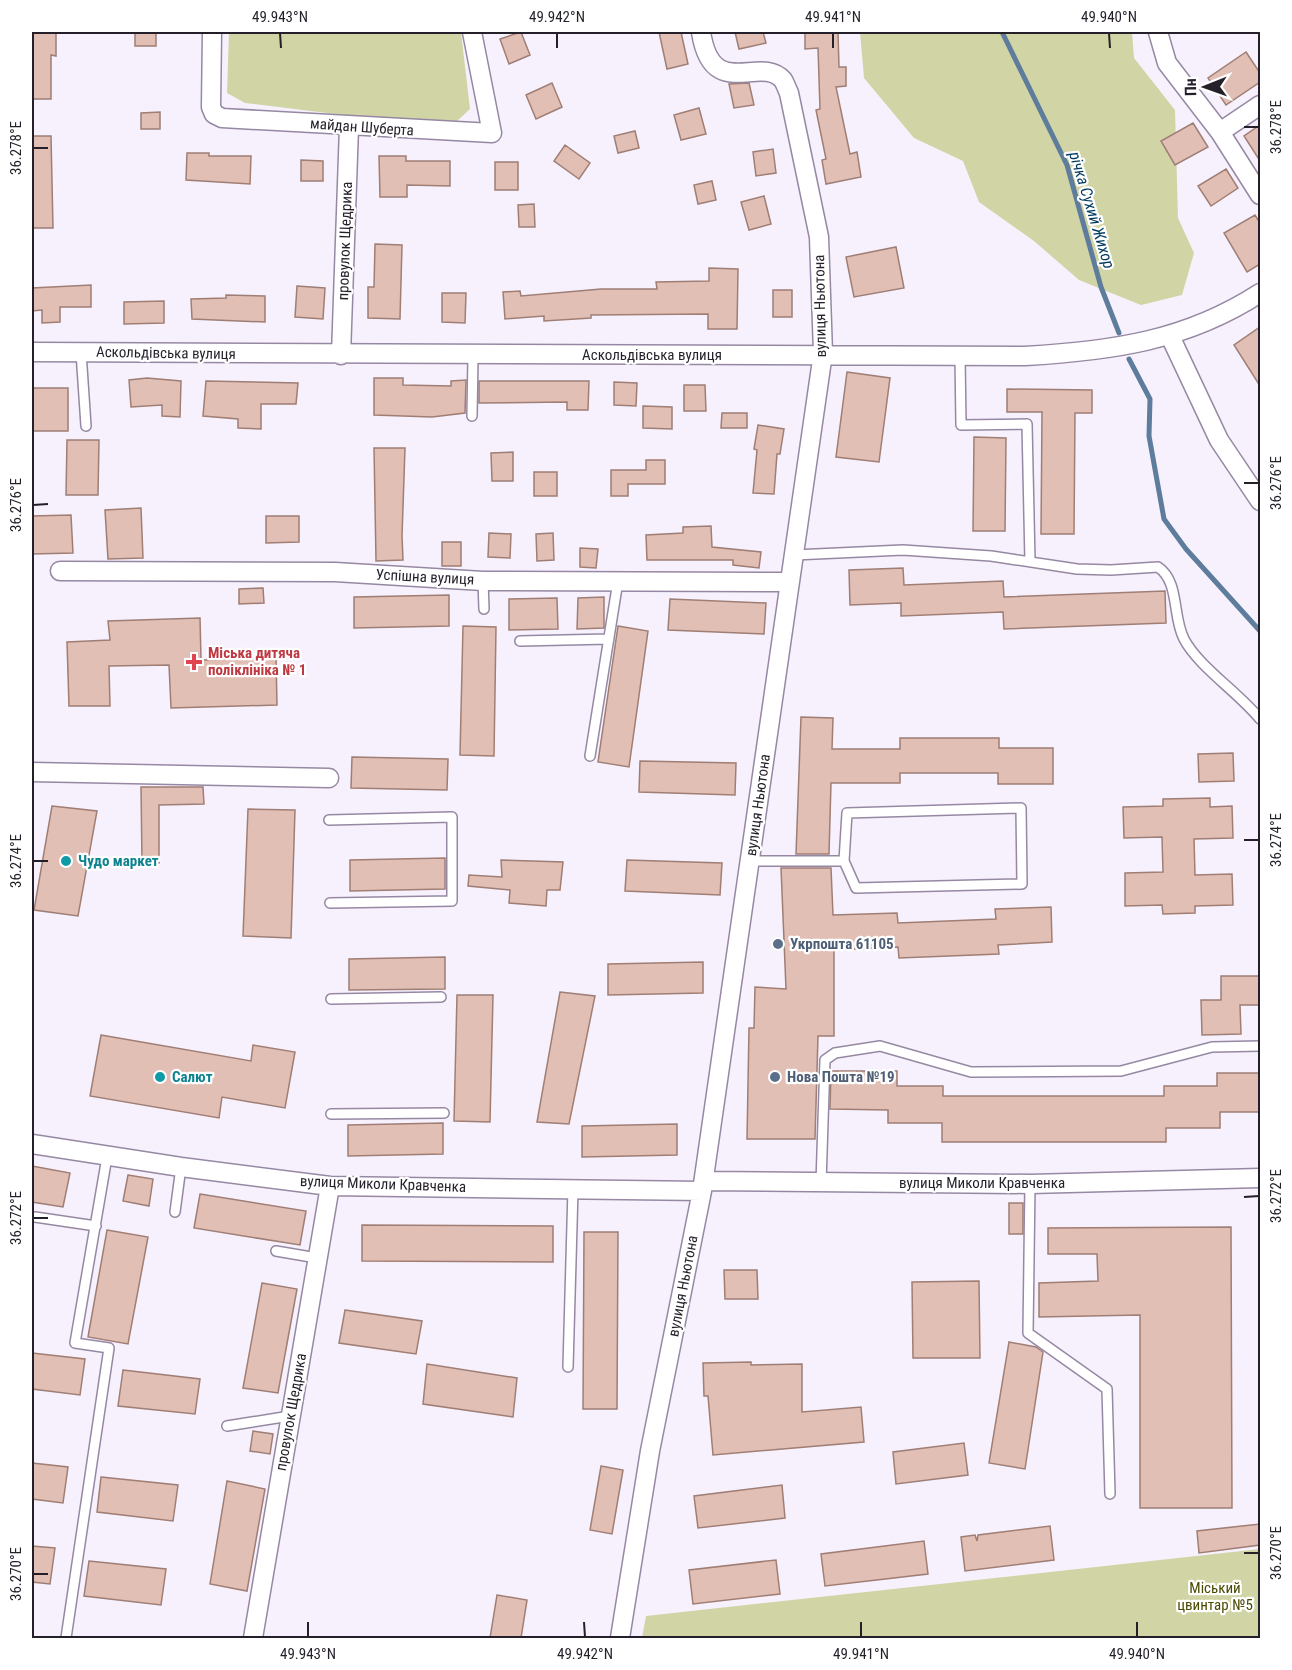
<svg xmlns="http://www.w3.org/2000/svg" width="1292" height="1670" viewBox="0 0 1292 1670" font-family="'Roboto Condensed',sans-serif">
<rect width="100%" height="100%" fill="#f7f1fd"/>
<!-- green -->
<path fill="#d1d4a5" d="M229,32H461L470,109L456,122L416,124L245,103L227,93Z
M860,32H1132L1134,58L1175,110L1178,218L1194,253L1182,295L1141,305L1079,280L1034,241L979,202L963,161L914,138L864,78Z
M1260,1549V1638H642L646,1616Z"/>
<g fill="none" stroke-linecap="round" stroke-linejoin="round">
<!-- stream -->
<path stroke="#5e7c9b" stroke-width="5" d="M1002,32L1067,165L1101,287L1119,333
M1129,359L1150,399L1149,436L1164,519L1186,549L1260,631"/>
</g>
<!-- building -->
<path fill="#e2bfb5" stroke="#9f7e75" stroke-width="1.5" d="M32,32H56V56L51,55V99H32Z
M135,32H156V46H135Z
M521,32L530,55L509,64L500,39Z
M659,32H681L688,64L667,69Z
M735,32H763L766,43L739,49Z
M805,32H838L839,67H846V86L836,87L850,154L857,152L861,177L826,184L822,160L826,159L816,110L820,109L818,48L805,49Z
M1246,52L1260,73V82L1226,105L1208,78Z
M552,83L562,107L536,119L526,95Z
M749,83L754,105L734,108L729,84Z
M699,108L706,134L681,140L674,115Z
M160,112V129H141V113Z
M1193,123L1208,147L1175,165L1161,141Z
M1260,125V161L1244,136Z
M635,131L639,148L618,153L614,136Z
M32,136H51L53,228H32Z
M565,145L590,163L579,179L554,161Z
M773,149L776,173L756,176L753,152Z
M187,153H209V156H251L250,184L186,180Z
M379,156H406V161H450V186L407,185V197H380Z
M301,160L323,161V181H301Z
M495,162H518V190H495Z
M1226,169L1238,188L1211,206L1198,186Z
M712,181L716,200L698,204L694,185Z
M764,196L771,224L749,230L741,202Z
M534,204L535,227H519L518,205Z
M1255,215L1260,223V264L1247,272L1224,233Z
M375,244L402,245L400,319L368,318V287H374Z
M896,247L904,288L854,297L846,257Z
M709,268L738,269L737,329H708V314L591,315V318L544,321V316L505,319L503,292L520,291L521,296L601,289H657L656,282L709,281Z
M91,285V307H60V322L42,323V310L32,311V288Z
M297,286L325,288L323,319L295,317Z
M773,290H792V317H773Z
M442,293H466L465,323L442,322Z
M226,295L265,296V322L192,319L191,299L226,298Z
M164,301V323L124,324V302Z
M1260,327V386L1234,345Z
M847,372L890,378L879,462L836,457Z
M147,378L181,381L180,417L162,416V405L131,407L129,380Z
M374,378H403V385L451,386V381L466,380L465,413L432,417L374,415Z
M206,381L298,383L296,404H261V429L238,428V419L203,416Z
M479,381H589L588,410H567V402L479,403Z
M614,382L637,383L636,406L614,405Z
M684,385H705L706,411H684Z
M32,388H68V431H32Z
M1007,389L1092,390V413H1075L1074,534H1041L1042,412H1007Z
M643,406L672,407V429L643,428Z
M722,413H747V428H721Z
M758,425L784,429L780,454H777L774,494L753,493L757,450L754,449Z
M974,437L1006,438L1005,531H973Z
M67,440H99L98,495H66Z
M374,448H405L402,536L403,560L376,561Z
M513,452V481H492L491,453Z
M646,460H665V484H628V496H611V470H646Z
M534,472H557V496H534Z
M141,508L143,558L108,559L105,510Z
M71,515L73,553L32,554V516Z
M266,516H299V542L266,543Z
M711,526L712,547L761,552L759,568L733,565V560H647L646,535L683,533V527Z
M489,533L511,534L510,558L488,557Z
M553,533L554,560L537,561L536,534Z
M442,542H461V566H442Z
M580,548L598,549L596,568L580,567Z
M903,568L904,585L1003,581L1004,597L1165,591L1166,623L1004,629L1003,612L901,616V603L850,605L849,570Z
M263,588L264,603L239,604V589Z
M449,595V626L354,628V597Z
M604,597V628L577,629L578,598Z
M557,598L558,629L509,630V599Z
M670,599L766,603L764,634L668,630Z
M200,618L201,660L276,658L277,705L171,708L169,665L109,666L110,706H69L67,642L110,640L108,621Z
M463,626L496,627L494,756L460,755Z
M618,626L648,631L629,767L598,762Z
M801,717L833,718L832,749H900V738H999V748H1053V784H998V773H900V783H831L829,854H796Z
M1233,753L1234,781L1199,782L1198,754Z
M352,757L448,759L447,790L351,788Z
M640,761L736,763L735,795L639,792Z
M141,787H203L204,804L159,805V863H142Z
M1210,798V807L1232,806L1233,838L1194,839L1195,875L1232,874L1233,905L1195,906V913L1163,914L1162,905L1125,906V873L1163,872L1162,837L1124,838L1123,807L1163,806V799Z
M52,806L97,811L78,916L34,910Z
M248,809L295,810L291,938L243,936Z
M445,858V889L350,891V860Z
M501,860L563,862L560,890H547L546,906L509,903L510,890L468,886L469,875L502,877Z
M627,860L722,863L720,895L625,891Z
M781,868H831L833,915L897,913L898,923L996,919L995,909L1051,907L1052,942L998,945L999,954L899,958L898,947L834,950V1036H818L815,1139H747L749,1028H754L755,987L786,989Z
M445,957V989L349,990V959Z
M703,962V993L608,995V964Z
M1221,976H1260V1005H1240L1241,1034L1202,1035L1201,1000H1221Z
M560,992L595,996L569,1124L537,1122Z
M457,995H493L490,1122L454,1121Z
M101,1035L251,1061L253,1045L295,1052L285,1108L222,1097L219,1118L90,1096Z
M831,1071H897V1086H943V1096H1164V1086H1217V1073H1260V1112H1220V1128H1166V1142H942V1123H888V1110L830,1109Z
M443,1123V1154L348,1156V1125Z
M677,1124V1155L582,1157V1126Z
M32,1166L70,1173L63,1207L32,1202Z
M128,1175L153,1179L149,1206L123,1201Z
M200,1194L306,1211L300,1245L194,1228Z
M1009,1203H1023V1234H1009Z
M362,1225L553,1226V1262L362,1261Z
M1231,1227L1232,1508H1140V1315L1039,1317V1283L1098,1281L1097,1254H1048V1228Z
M107,1230L148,1237L128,1344L88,1337Z
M584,1232H618L617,1409H583Z
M724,1270H757L758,1299H725Z
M979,1281L980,1358H913L912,1282Z
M262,1283L297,1289L278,1393L243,1388Z
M345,1310L422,1321L416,1354L339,1343Z
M1009,1342L1036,1347L1043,1352L1025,1469L989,1463Z
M32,1353L85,1359L80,1395L32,1389Z
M751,1362V1365L802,1364V1412L861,1407L864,1442L713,1455L708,1396H704L703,1363Z
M427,1364L517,1378L513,1417L423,1404Z
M123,1370L200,1379L195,1414L118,1406Z
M253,1431L273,1434L270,1454L250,1451Z
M964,1443L968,1475L896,1484L893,1452Z
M32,1463L68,1467L63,1503L32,1499Z
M601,1466L623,1470L612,1534L590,1530Z
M101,1477L178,1485L173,1521L97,1512Z
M227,1481L265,1489L247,1591L210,1584Z
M782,1485L785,1518L698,1528L694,1496Z
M1260,1524V1545L1199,1553L1197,1531Z
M1050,1526L1054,1560L965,1571L961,1537L975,1535L977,1541L978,1535Z
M924,1541L928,1574L825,1586L821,1554Z
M32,1546L55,1548L50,1584L32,1582Z
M776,1560L780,1594L693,1604L689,1570Z
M89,1561L166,1569L161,1605L84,1596Z
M497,1595L527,1600L521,1638H490Z"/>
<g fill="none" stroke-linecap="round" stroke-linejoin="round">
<!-- lane casing -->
<g stroke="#9688a3" stroke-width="12">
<path id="lane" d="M81,352L86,426
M960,356L961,425L1027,424L1030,562
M472,416L473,356
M794,555L903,550L991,556L1077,569L1111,570L1158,567C1180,582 1172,616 1184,639C1198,666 1239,693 1260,719
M483,581L484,609
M520,641L609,639
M590,756L618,581
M329,820L452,817V901L330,903
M750,861H844L856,888L1022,884L1021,808L847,813L844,861
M331,999L441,997
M331,1114L444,1113
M821,1183L825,1060L835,1053L880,1046L971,1072L1121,1071L1212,1047L1260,1046
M1030,1184L1028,1333L1107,1389L1110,1494
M175,1212L181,1167
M35,1217L96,1226
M276,1251L317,1258
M568,1367L573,1189
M227,1426L290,1416
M66,1638L109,1348L75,1343L107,1157"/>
</g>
<!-- street casing -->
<g stroke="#9688a3" stroke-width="21">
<path id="street" d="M212,32L211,107L214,114L222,118L492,133L472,32
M1158,32L1167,63L1220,132L1260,195
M1220,132L1260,105
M1170,336L1219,440L1260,501
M32,352L1025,356C1111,351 1186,341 1260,293
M341,355L349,127
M60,571L335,572L483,581L790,582
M32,772L329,778
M32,1144L181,1167L330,1186L702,1191
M704,1181L1030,1184L1260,1178
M253,1638L330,1186
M620,1638L650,1451L702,1191L823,353L819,237L789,93C787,89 785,83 783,80C760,54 712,103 701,32"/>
</g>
<!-- lane -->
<use href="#lane" stroke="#fff" stroke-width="9"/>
<!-- street -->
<use href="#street" stroke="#fff" stroke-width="18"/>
</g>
<!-- ticks -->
<path fill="none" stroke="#241f29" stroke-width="2" d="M280,33L281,48M557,33V48M833,33V48M1109,33L1110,48M1244,127H1259M33,148H48M1244,483H1259M33,505L48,504M1244,840H1259M33,861H48M1244,1197L1259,1196M33,1218H48M1244,1553H1259M33,1574H48M308,1622V1637M584,1622L585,1637M861,1622V1637M1137,1622V1637"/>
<!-- markers -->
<path fill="#e0444e" stroke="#fff" stroke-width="2" d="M191 653h6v6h6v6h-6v6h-6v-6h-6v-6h6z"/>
<g fill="#0f9aa8" stroke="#fff" stroke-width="2">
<circle cx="66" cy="861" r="6"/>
<circle cx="160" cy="1077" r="6"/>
</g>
<g fill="#5c6f8a" stroke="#fff" stroke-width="2">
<circle cx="778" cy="944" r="6"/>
<circle cx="775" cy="1077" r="6"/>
</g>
<g text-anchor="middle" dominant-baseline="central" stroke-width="4.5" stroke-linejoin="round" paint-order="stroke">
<!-- street labels -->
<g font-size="15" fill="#241f29" stroke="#fff">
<text transform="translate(362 127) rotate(4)">майдан Шуберта</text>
<text transform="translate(345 241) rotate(-88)">провулок Щедрика</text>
<text transform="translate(820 306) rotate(-91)">вулиця Ньютона</text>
<text transform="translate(166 353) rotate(1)">Аскольдівська вулиця</text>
<text x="652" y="355">Аскольдівська вулиця</text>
<text transform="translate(425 577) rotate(3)">Успішна вулиця</text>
<text transform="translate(758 805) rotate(-82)">вулиця Ньютона</text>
<text x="982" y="1183">вулиця Миколи Кравченка</text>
<text transform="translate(383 1184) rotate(2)">вулиця Миколи Кравченка</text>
<text transform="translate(683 1286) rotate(-79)">вулиця Ньютона</text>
<text transform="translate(291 1412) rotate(-80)">провулок Щедрика</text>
</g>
<!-- health labels -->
<g font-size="15" font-weight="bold" fill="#be3a42" stroke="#fff" text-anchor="start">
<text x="208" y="653">Міська дитяча<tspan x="208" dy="17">поліклініка № 1</tspan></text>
</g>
<!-- culture labels -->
<g font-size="15" font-weight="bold" fill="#0d838f" stroke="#fff" text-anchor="start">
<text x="78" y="861">Чудо маркет</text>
<text x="172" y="1077">Салют</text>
</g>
<!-- service labels -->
<g font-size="15" font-weight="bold" fill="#4e5e75" stroke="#fff" text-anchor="start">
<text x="790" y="944">Укрпошта 61105</text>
<text x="787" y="1077">Нова Пошта №19</text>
</g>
<!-- park labels -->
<g font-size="15" fill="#494a02" stroke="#fff">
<text x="1215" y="1588">Міський<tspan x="1215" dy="17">цвинтар №5</tspan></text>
</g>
<!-- water labels -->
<g font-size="16" font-style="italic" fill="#01395f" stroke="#fff">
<text transform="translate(1092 210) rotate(73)">річка Сухий Жихор</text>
</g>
</g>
<!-- border -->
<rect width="1292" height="1670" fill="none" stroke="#ffffff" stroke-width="66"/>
<!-- north arrow -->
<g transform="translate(1205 87) rotate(269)" stroke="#ffffff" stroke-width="4.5" paint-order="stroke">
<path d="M0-4.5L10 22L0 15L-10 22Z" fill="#241f29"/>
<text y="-9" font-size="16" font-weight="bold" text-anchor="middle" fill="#241f29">Пн</text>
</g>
<rect x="33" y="33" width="1226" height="1604" fill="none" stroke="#241f29" stroke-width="2"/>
<g font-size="15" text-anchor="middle" fill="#241f29">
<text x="280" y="22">49.943°N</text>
<text x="557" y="22">49.942°N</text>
<text x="833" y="22">49.941°N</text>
<text x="1109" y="22">49.940°N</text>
<text transform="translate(1276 127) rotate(-90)" y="5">36.278°E</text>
<text transform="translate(16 148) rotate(-90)" y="5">36.278°E</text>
<text transform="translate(1276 483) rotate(-90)" y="5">36.276°E</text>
<text transform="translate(16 505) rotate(-90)" y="5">36.276°E</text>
<text transform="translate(1276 840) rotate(-90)" y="5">36.274°E</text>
<text transform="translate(16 861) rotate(-90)" y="5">36.274°E</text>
<text transform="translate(1276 1196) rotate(-90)" y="5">36.272°E</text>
<text transform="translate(16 1218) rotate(-90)" y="5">36.272°E</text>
<text transform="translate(1276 1553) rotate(-90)" y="5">36.270°E</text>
<text transform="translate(16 1574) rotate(-90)" y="5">36.270°E</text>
<text x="308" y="1659">49.943°N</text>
<text x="585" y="1659">49.942°N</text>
<text x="861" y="1659">49.941°N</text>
<text x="1137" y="1659">49.940°N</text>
</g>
</svg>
